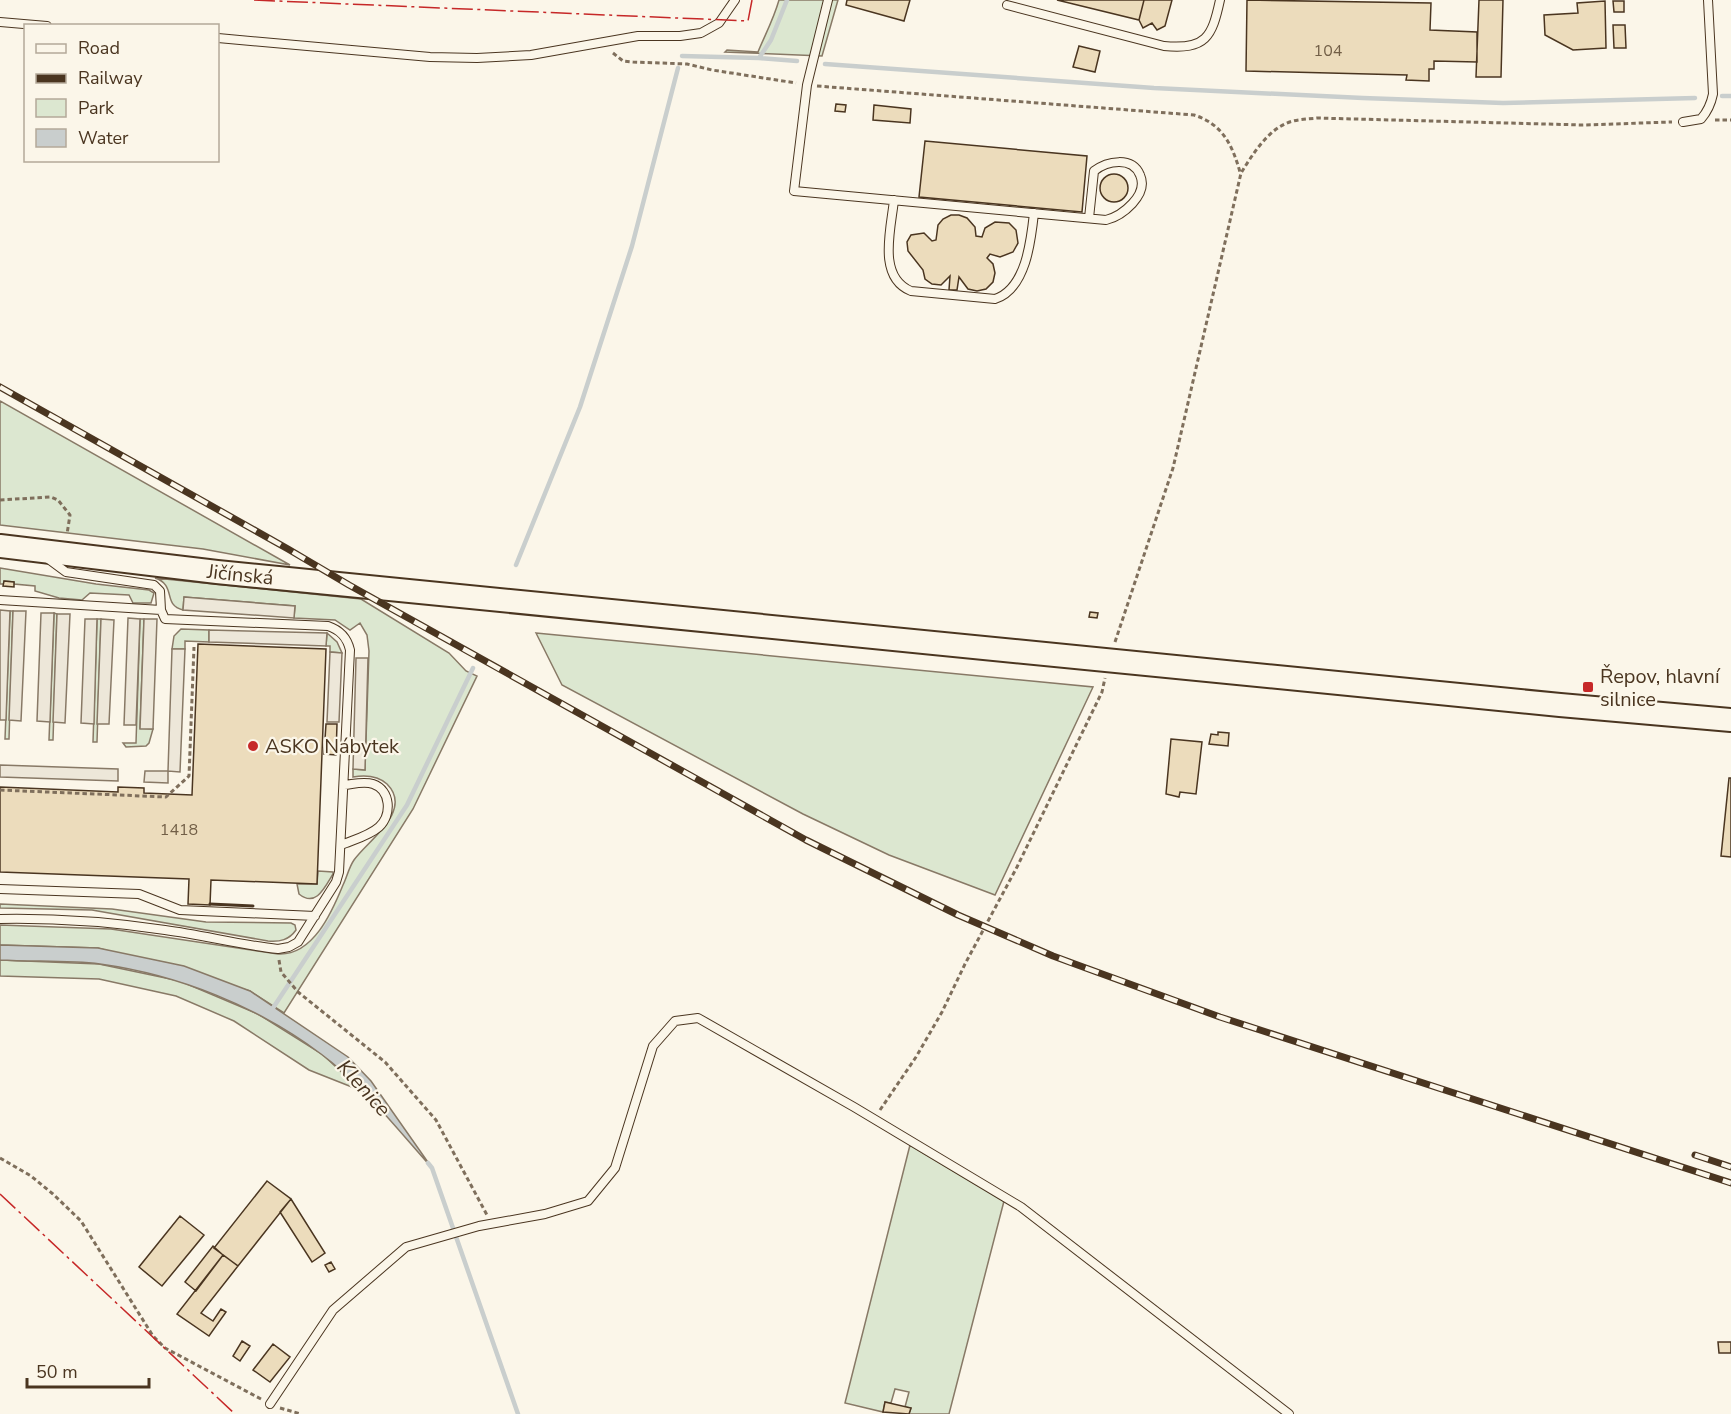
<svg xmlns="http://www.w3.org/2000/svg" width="1731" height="1414" viewBox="0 0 1731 1414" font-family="'Nunito Sans',sans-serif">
<rect width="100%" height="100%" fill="#fbf6e9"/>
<!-- green -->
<path fill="#dce7d0" stroke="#887966" stroke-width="1.5" d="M779,0H838L822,56L725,52L727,50L758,52C765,35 774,18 779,0Z
M0,401L290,565L203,549L0,525Z
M0,568L96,584L149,590L154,593L151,603H133L129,595L90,593L82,600L59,598L35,591V586L14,584V582L4,581V584H0Z
M155,578L361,599L449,653L466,671L477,676L413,809L284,1013L250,991L98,948L0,945V925L111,929L278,954C313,956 332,912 343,885C347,877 349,867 354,860C367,841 414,811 387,784C377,775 365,775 353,777V769L365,770L369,651L367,635L360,623L350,630L335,620L294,618L295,606L184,597L183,610C162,605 177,585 155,578Z
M10,611H13L9,739H5Z
M54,613L57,614L53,740H49Z
M97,619H101L97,742H93Z
M140,619H144L140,728L153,729L149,743L146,746L126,747L123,743H136Z
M181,629L209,630V642L185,641V649H172L174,636Z
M327,633L337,642L342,653L330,652V646H326Z
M536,633L1093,687L995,895L889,855L803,814L562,685Z
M318,871L333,872V874C325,887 316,908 299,894L297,884H317Z
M0,904L112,909L206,922L291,923L295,925L296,930C289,940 280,942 268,941L92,910L0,908Z
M0,960L99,964L180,981L258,1014L322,1054L362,1091L309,1070L234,1021L176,996L99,979L0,976Z
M910,1145L1004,1201L949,1414H909L911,1408L905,1407L909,1392L895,1389L891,1403L885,1402L883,1412L845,1403Z"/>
<!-- parking -->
<path fill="#ede7d9" stroke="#887966" stroke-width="1.5" d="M184,597L295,606L294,618L183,610Z
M0,610L10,611L6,720H0Z
M13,611H26L21,721L9,720Z
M41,613H54L50,722L37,721Z
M57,614H70L65,723L53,722Z
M128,618L140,619L136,725H124Z
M85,619H97L94,724L81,723Z
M101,619L114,620L109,724H97Z
M144,619H157L153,729H140Z
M209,630L327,633L326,646L209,642Z
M172,649H185L180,772L168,771V783L144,782L145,771H168Z
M330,652L342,653L339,722H327Z
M356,658H368L365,770L353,769Z
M0,765L118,769V781L0,777Z"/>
<!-- water -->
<path fill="#c9cecd" stroke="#887966" stroke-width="1.5" d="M0,945L98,948L184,966L250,991L348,1057L371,1081L432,1168C397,1129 363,1085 321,1054C257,1006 179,975 100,964C67,960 33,962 0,960Z"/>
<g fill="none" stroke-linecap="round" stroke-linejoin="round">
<!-- stream -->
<path stroke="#c9cecd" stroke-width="4.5" d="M682,56L759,58L771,40L787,0
M759,58L797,61
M825,64L1154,88L1363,98L1503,103L1695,98
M1722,96H1731
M516,565L580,407L632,246L678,68
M271,1011L407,805L473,668
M428,1163L432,1168L518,1414"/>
</g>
<!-- building -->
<path fill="#ecdcbc" stroke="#4a3520" stroke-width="1.5" d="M847,0H910L904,21L846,5Z
M1057,0H1144L1139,20Z
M1144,0H1172L1165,26L1157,30L1152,23L1143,28L1139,20Z
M1247,0L1431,3L1430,30L1477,32V62L1434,61V69H1429V81L1406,80L1407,75L1246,71Z
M1479,0H1503L1501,77H1476Z
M1605,1L1606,48L1573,50L1545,35L1544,15L1578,13L1577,3Z
M1613,1H1624V12H1614Z
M1613,25H1625L1626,48H1614Z
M1079,46L1100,51L1095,72L1073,67Z
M836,104L846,105L845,112L835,111Z
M874,105L911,109L910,123L873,120Z
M925,141L1087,156L1082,212L919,197Z
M1100 188a14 14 0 1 1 28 0a14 14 0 1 1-28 0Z
M951,215H959L967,218L975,227L976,236L982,237L985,228L995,222L1009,223L1016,230L1018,243L1013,252L1000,257L990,254L987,258L993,264L995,273L993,282L986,289L977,291L968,289L959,277L957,290H949L950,276L941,285L932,284L925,279L923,270L908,251L907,242L911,235L924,233L932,241L936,240L938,225L943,219Z
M4,581L14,582V587L3,586Z
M1090,612L1098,613L1097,618L1089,617Z
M198,644L326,649L317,884L211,880L210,905L188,904L189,879L0,872V787L118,792V787L144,788V793L192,795Z
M326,724H337L336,755L324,754Z
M1218,732L1229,733L1228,746L1209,744L1211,734L1218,735Z
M1171,739L1202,742L1196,794L1180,792L1179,797L1166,794Z
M1729,778H1731V857L1721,856Z
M267,1181L291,1199L238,1266L214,1248Z
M291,1199L325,1253L312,1262L280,1212Z
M180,1216L204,1235L162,1286L139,1267Z
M213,1246L223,1255L196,1291L185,1282Z
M223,1255L238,1266L201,1313L213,1321L221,1309L226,1312L209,1336L177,1314Z
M331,1262L335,1269L329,1272L325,1265Z
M242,1341L250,1346L240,1361L233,1356Z
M1718,1342H1731V1353H1719Z
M273,1344L290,1357L270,1382L253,1370Z
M885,1402L911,1408L909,1414L883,1412Z"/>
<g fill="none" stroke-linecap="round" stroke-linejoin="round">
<!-- lane casing -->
<g stroke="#4a3520" stroke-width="10">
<path id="lane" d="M828,0L807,85L794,191L1106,220C1122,216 1149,195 1140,175C1132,156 1107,161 1094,171L1089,218
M1007,5L1164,46C1206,50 1212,37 1220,0
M0,22L47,26
M218,38L430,57L477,58L531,55L638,36H680L701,33L719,23L735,0
M1683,122L1701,119C1708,111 1711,104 1713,94L1708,0
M894,200C891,229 877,277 911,291L995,299C1026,289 1031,241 1034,213
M47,558L66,572L154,585L160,591L161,610
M0,600L161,610L165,619L328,626C340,630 347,637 350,650L339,872L336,882L298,942L289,947L278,949C240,945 203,935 165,930C110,922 55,918 0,919
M341,845C353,840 369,836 379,827C392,815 391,790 373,784C364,781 354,784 344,785
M0,889L139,894L180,910L315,916
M270,1404L333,1310L406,1247L479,1226L545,1214L588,1201L615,1168L653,1046L675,1021L698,1018L854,1107L1021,1207L1289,1414"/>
</g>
<!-- primary casing -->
<g stroke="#4a3520" stroke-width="26">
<g id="primary">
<path id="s1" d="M0,546L217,572L1560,705L1731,720"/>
</g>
</g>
<!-- path -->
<path stroke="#7f6f5c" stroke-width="3" stroke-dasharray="4.5 3" stroke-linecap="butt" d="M613,53L623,61L633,62L687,64L712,70L796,83
M817,86L1194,115C1222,124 1232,144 1240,172
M1715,120H1731
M0,500L51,497L58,500L70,515L67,534
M1115,642L1173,468L1241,173C1253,154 1269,127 1293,121C1301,119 1309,119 1317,118L1583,125L1672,122
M0,790L166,797L189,776L194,647
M279,960L281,972L298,992L385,1062L436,1120L487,1215
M880,1110L916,1057L942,1012L965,964L1017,867L1102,692L1105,678
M0,1158L31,1176L53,1194L81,1221L153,1336L165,1348L261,1399
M280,1408L301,1414"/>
<!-- lane -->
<use href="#lane" stroke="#fbf6e9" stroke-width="8"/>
<!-- primary -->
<use href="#primary" stroke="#fbf6e9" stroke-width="22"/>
<!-- rail casing -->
<g stroke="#4a3520" stroke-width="7">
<path id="rail" d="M0,387L288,549L349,585L806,840L958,915L1053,956L1220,1017L1731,1183
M1695,1155L1731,1167"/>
</g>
<!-- rail -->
<use href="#rail" stroke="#fbf6e9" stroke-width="4.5" stroke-dasharray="14" stroke-linecap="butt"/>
<!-- wall -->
<path stroke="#4a3520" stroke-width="3" d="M210,904L253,906"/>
<!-- power -->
<path stroke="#c62828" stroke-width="1.5" stroke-dasharray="21 4.5 3 4.5" stroke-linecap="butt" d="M254,0L748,21L752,0
M0,1194L235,1414"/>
</g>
<!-- markers -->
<g fill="#c62828" stroke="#fbf6e9" stroke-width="2">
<rect x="1582" y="681" width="12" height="12" rx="3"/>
<circle cx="253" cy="746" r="6"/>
</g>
<g text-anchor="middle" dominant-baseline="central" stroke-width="4.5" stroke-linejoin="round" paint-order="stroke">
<!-- number labels -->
<g font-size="16" fill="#725f47">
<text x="1328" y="51">104</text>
<text x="179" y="830">1418</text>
</g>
<!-- street labels -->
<g font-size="20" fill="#4a3520" stroke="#fbf6e9">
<text stroke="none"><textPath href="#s1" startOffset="242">Jičínská</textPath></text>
</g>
<!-- poi labels -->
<g font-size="20" fill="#4a3520" stroke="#fbf6e9" text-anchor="start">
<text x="1600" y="676">Řepov, hlavní<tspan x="1600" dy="23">silnice</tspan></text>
<text x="265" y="746">ASKO Nábytek</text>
</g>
<!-- water labels -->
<g font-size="21" font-style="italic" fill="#4a3520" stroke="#fbf6e9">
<text transform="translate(364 1088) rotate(48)">Klenice</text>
</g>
</g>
<!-- legend -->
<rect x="24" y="24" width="195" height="138" fill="#fbf6e9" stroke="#b4a999" stroke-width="1.5"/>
<rect x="36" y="44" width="30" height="9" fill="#fbf6e9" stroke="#b4a999" stroke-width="1.5"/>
<text x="78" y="54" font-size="18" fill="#4a3520">Road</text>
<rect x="36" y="74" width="30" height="9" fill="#4a3520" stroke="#b4a999" stroke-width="1.5"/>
<text x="78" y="84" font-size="18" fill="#4a3520">Railway</text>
<rect x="36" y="99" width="30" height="18" fill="#dce7d0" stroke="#b4a999" stroke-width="1.5"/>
<text x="78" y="114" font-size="18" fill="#4a3520">Park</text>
<rect x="36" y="129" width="30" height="18" fill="#c9cecd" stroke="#b4a999" stroke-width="1.5"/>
<text x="78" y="144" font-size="18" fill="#4a3520">Water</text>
<!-- scale -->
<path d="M27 1378v9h122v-9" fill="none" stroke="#4a3520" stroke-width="3"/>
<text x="36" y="1378" font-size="18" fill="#4a3520" stroke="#fbf6e9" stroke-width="4.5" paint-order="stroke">50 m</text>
</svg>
